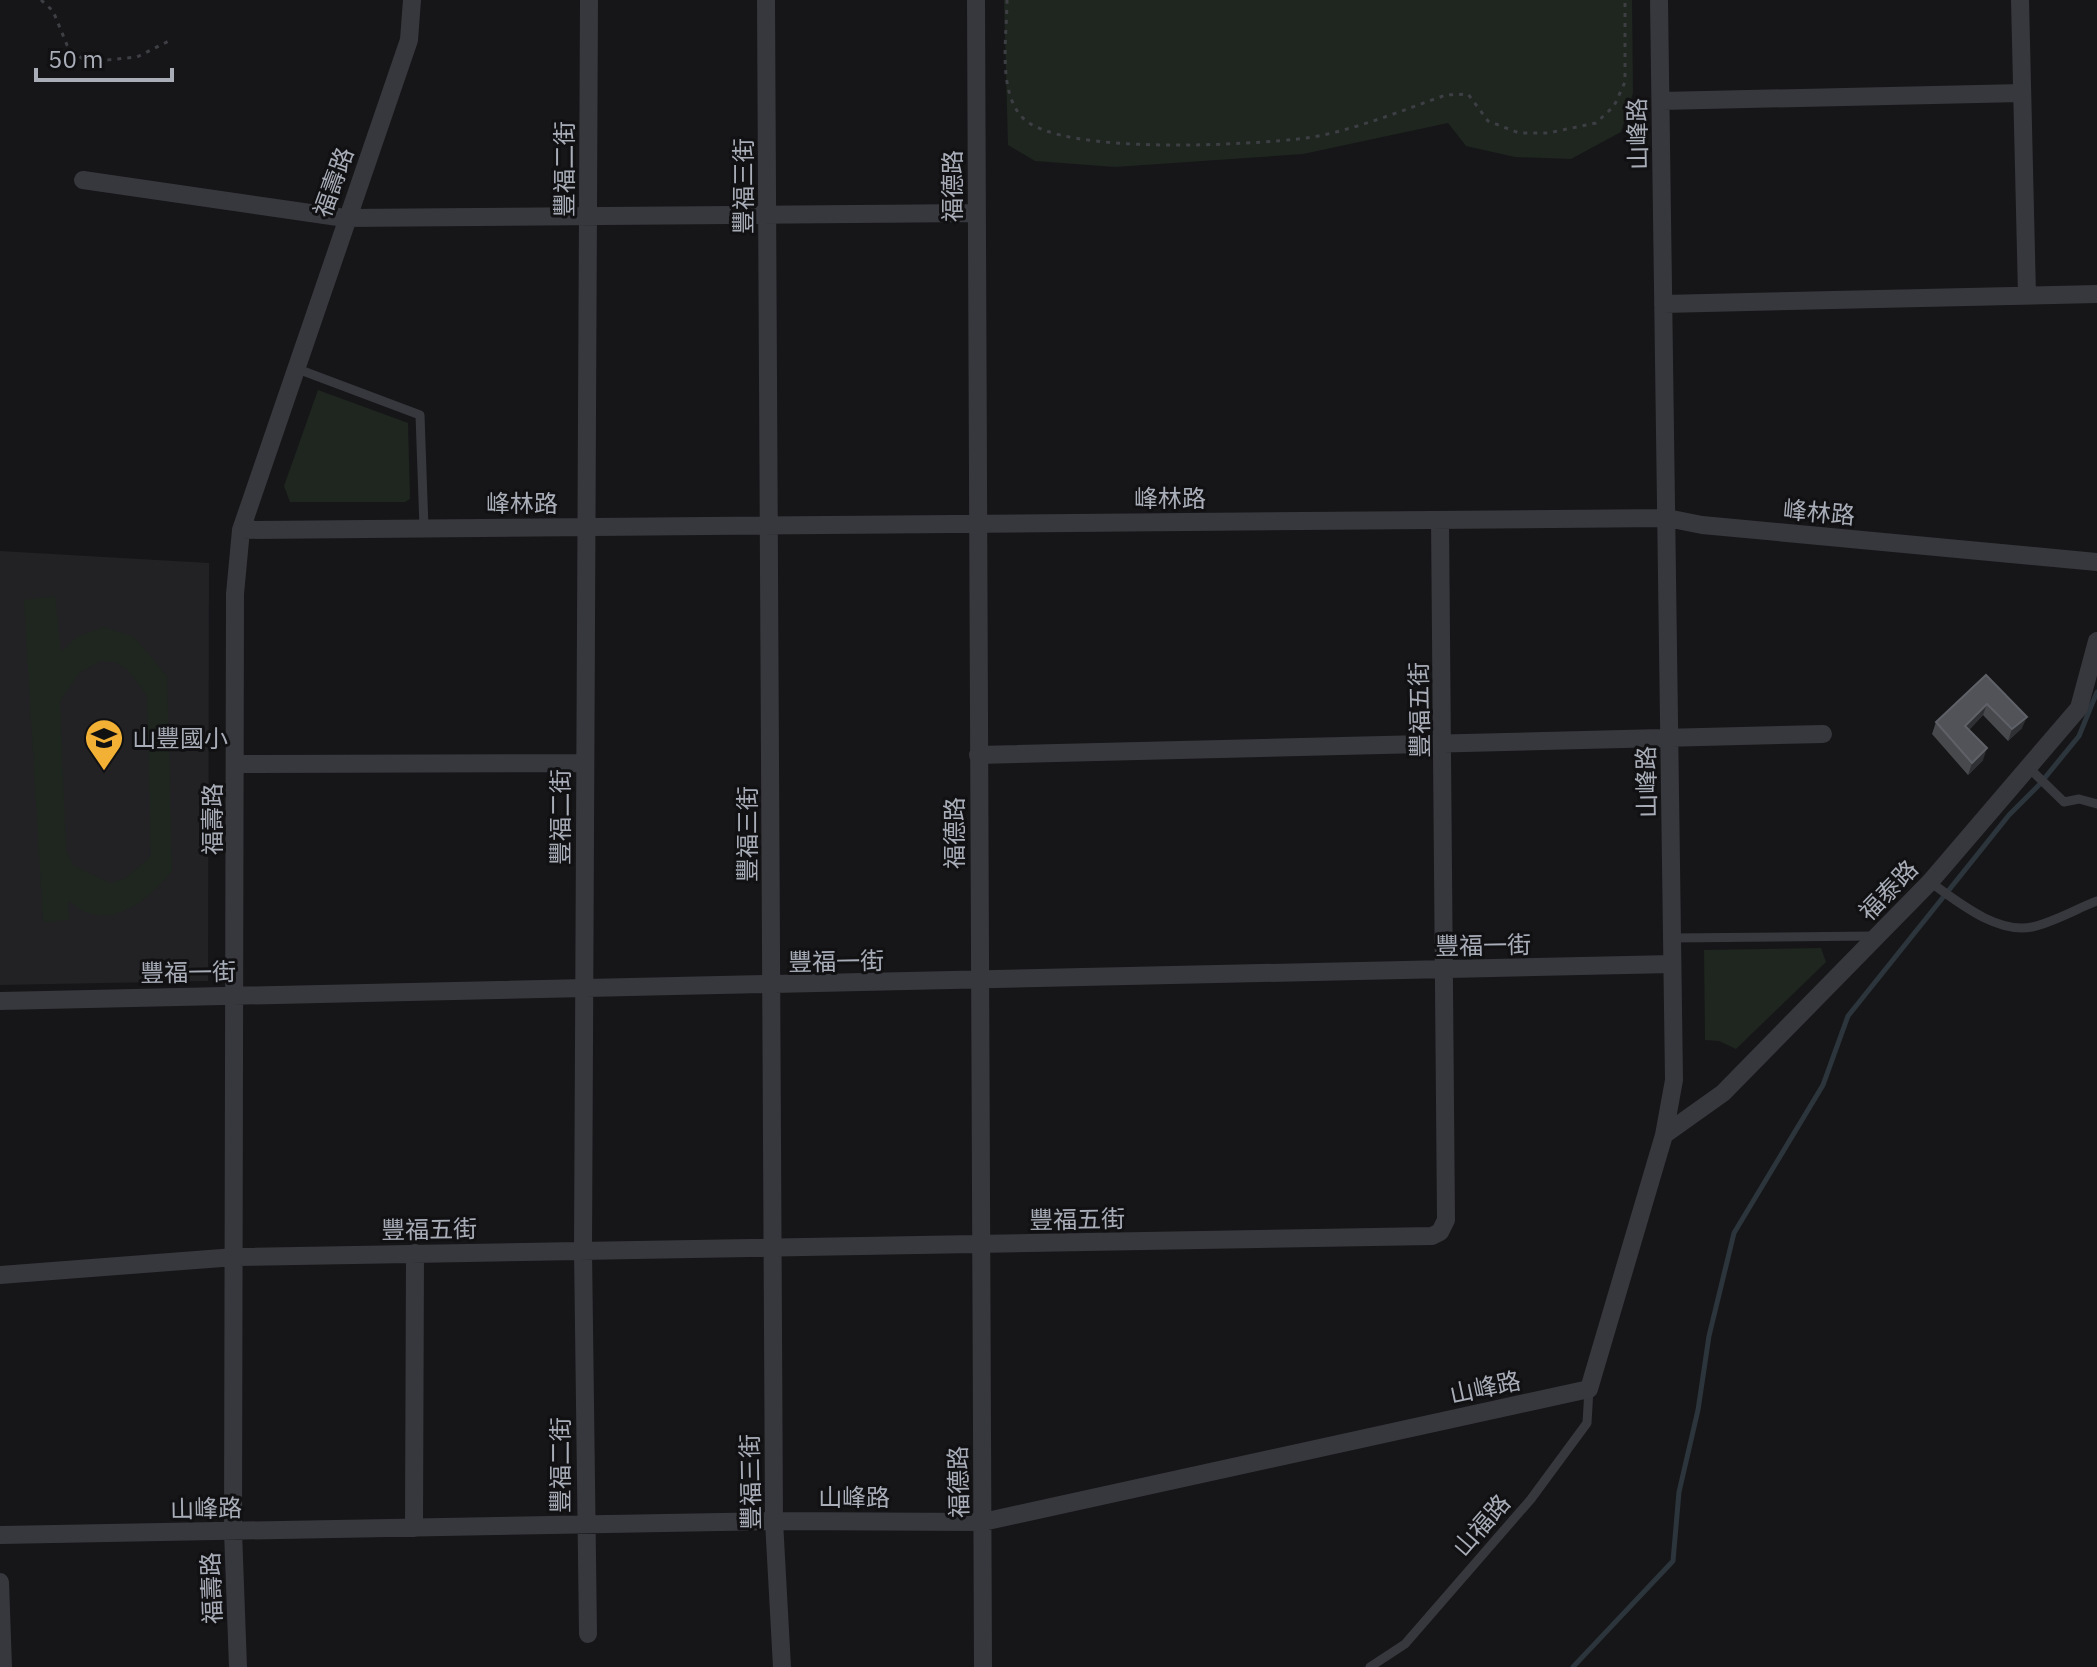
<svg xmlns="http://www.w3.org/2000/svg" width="2097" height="1667" viewBox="0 0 2097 1667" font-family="'IBM Plex Sans','Noto Sans TC',sans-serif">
<rect width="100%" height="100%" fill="#161618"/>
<!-- built -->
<path fill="#222225" d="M0,551L209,563L208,981L0,985Z"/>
<!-- green -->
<path fill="#1e261f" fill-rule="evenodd" d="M1004,0H1632L1633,93L1621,132L1571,159L1515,157L1466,146L1448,123L1303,154L1115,167L1035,161L1008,145Z
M318,390L408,423L410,499L405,502H290L284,486Z
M55,596L61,652L77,637L104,627L134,637L167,676L172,871C153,894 124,922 91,914C83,912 75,905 68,901L69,920L43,922L24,600ZM100,661L115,662L128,670L147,696L151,856L126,878L110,883L74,866L66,851L60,701L79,673Z
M1821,948L1826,962L1736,1049L1719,1041L1705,1040L1704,950Z"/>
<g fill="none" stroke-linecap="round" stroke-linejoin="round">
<!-- stream -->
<path stroke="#2c353c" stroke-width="5" d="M1573,1667L1673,1561L1679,1492L1698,1410L1709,1336L1734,1233L1823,1085L1848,1016L2009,815L2039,785L2079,736L2097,692"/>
<!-- path -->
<path stroke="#3d3f44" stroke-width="3" stroke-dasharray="4 6" stroke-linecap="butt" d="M41,0L53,11L67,45L86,62L137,57L173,39
M1007,0C1007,35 997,92 1023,118C1061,156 1251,145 1306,138C1350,132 1403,110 1446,95L1468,94L1488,121L1519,133H1548L1596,123L1614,106L1625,82V0"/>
<!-- lane -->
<path stroke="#37383d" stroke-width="9" d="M295,368L420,415L424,528
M2028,767L2064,802L2079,799L2097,804
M1930,882C1957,901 1996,934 2032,927C2054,922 2076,909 2097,901
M1672,938L1873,936
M1370,1667L1405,1644L1531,1499L1587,1423L1589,1389"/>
<!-- street -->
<path stroke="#37383d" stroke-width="18" d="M766,0L774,1521L782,1667
M976,0L983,1667
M2020,0L2027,295
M1661,101L2022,93
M83,180L345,218L976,213
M1663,304L2097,294
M241,530L1667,518L1702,525L2097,562
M978,755L1823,734
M237,764L584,763
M0,1001L1672,964
M1664,1135L1723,1093L1930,882L2079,708L2097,641
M0,1275L235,1257L1432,1236L1440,1232L1446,1220L1440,520
M414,1528L415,1253
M0,1535L774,1521L983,1522L1589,1389L1664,1135L1674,1080L1659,0
M0,1582L3,1667
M588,1634L583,1250L589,0
M238,1667L233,1531L235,594L241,530L409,40L412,0"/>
</g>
<!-- wall -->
<path fill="#47494d" d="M1986,675L2022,728L2008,741L1983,715L1969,730L1983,760L1968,775L1932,734L1936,722Z"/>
<!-- shaded-wall -->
<path fill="#2f3033" d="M1987,704L1983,715L1961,738L1965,726Z
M2027,717L2022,728L2008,741L2012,729Z
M1987,748L1983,760L1968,775L1972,763Z"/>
<!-- building -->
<path fill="#525359" stroke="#5f6168" stroke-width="2" d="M1986,675L2027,717L2012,729L1987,704L1965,726L1987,748L1972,763L1936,722Z"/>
<!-- icons -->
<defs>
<g id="school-pin" transform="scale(2)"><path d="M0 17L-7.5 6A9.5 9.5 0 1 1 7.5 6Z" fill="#f2b134" stroke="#111113"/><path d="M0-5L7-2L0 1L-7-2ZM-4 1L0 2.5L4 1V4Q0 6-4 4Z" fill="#111"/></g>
</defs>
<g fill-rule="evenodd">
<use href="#school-pin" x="104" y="738"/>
</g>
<g text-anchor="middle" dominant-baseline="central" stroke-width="6" stroke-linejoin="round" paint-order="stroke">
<!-- street labels -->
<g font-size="24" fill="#a8adb8" stroke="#111113">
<text transform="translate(1637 134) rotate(-91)">山峰路</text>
<text transform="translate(564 169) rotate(-90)">豐福二街</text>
<text transform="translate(333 182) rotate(-70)">福壽路</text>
<text transform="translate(743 186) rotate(-90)">豐福三街</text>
<text transform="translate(952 186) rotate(-90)">福德路</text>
<text x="1170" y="498">峰林路</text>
<text x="522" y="503">峰林路</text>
<text transform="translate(1819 512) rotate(5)">峰林路</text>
<text transform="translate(1419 710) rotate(-91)">豐福五街</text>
<text transform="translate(1646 782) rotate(-91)">山峰路</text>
<text transform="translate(560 817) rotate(-90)">豐福二街</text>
<text transform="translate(212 819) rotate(-90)">福壽路</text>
<text transform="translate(954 833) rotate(-90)">福德路</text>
<text transform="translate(747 834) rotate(-90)">豐福三街</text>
<text transform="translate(1888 890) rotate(-46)">福泰路</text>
<text transform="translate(1483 945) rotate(-1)">豐福一街</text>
<text transform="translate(836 961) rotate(-1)">豐福一街</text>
<text transform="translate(188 972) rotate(-1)">豐福一街</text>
<text transform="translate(1077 1219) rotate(-1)">豐福五街</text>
<text transform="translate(429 1229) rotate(-1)">豐福五街</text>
<text transform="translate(1485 1387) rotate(-12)">山峰路</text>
<text transform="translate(560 1465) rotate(-90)">豐福二街</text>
<text transform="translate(750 1482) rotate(-91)">豐福三街</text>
<text transform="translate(958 1482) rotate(-91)">福德路</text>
<text x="854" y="1497">山峰路</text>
<text transform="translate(206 1508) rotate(-1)">山峰路</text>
<text transform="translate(1481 1525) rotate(-49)">山福路</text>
<text transform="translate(211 1588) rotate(-92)">福壽路</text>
</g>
<!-- poi labels -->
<g font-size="24" fill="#a8adb8" stroke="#111113" text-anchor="start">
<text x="132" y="738">山豐國小</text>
</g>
</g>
<!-- scale -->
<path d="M36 68v12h136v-12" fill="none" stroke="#a8adb8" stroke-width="4"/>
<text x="48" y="68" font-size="24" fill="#a8adb8" stroke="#111113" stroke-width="6" paint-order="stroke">50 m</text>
</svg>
